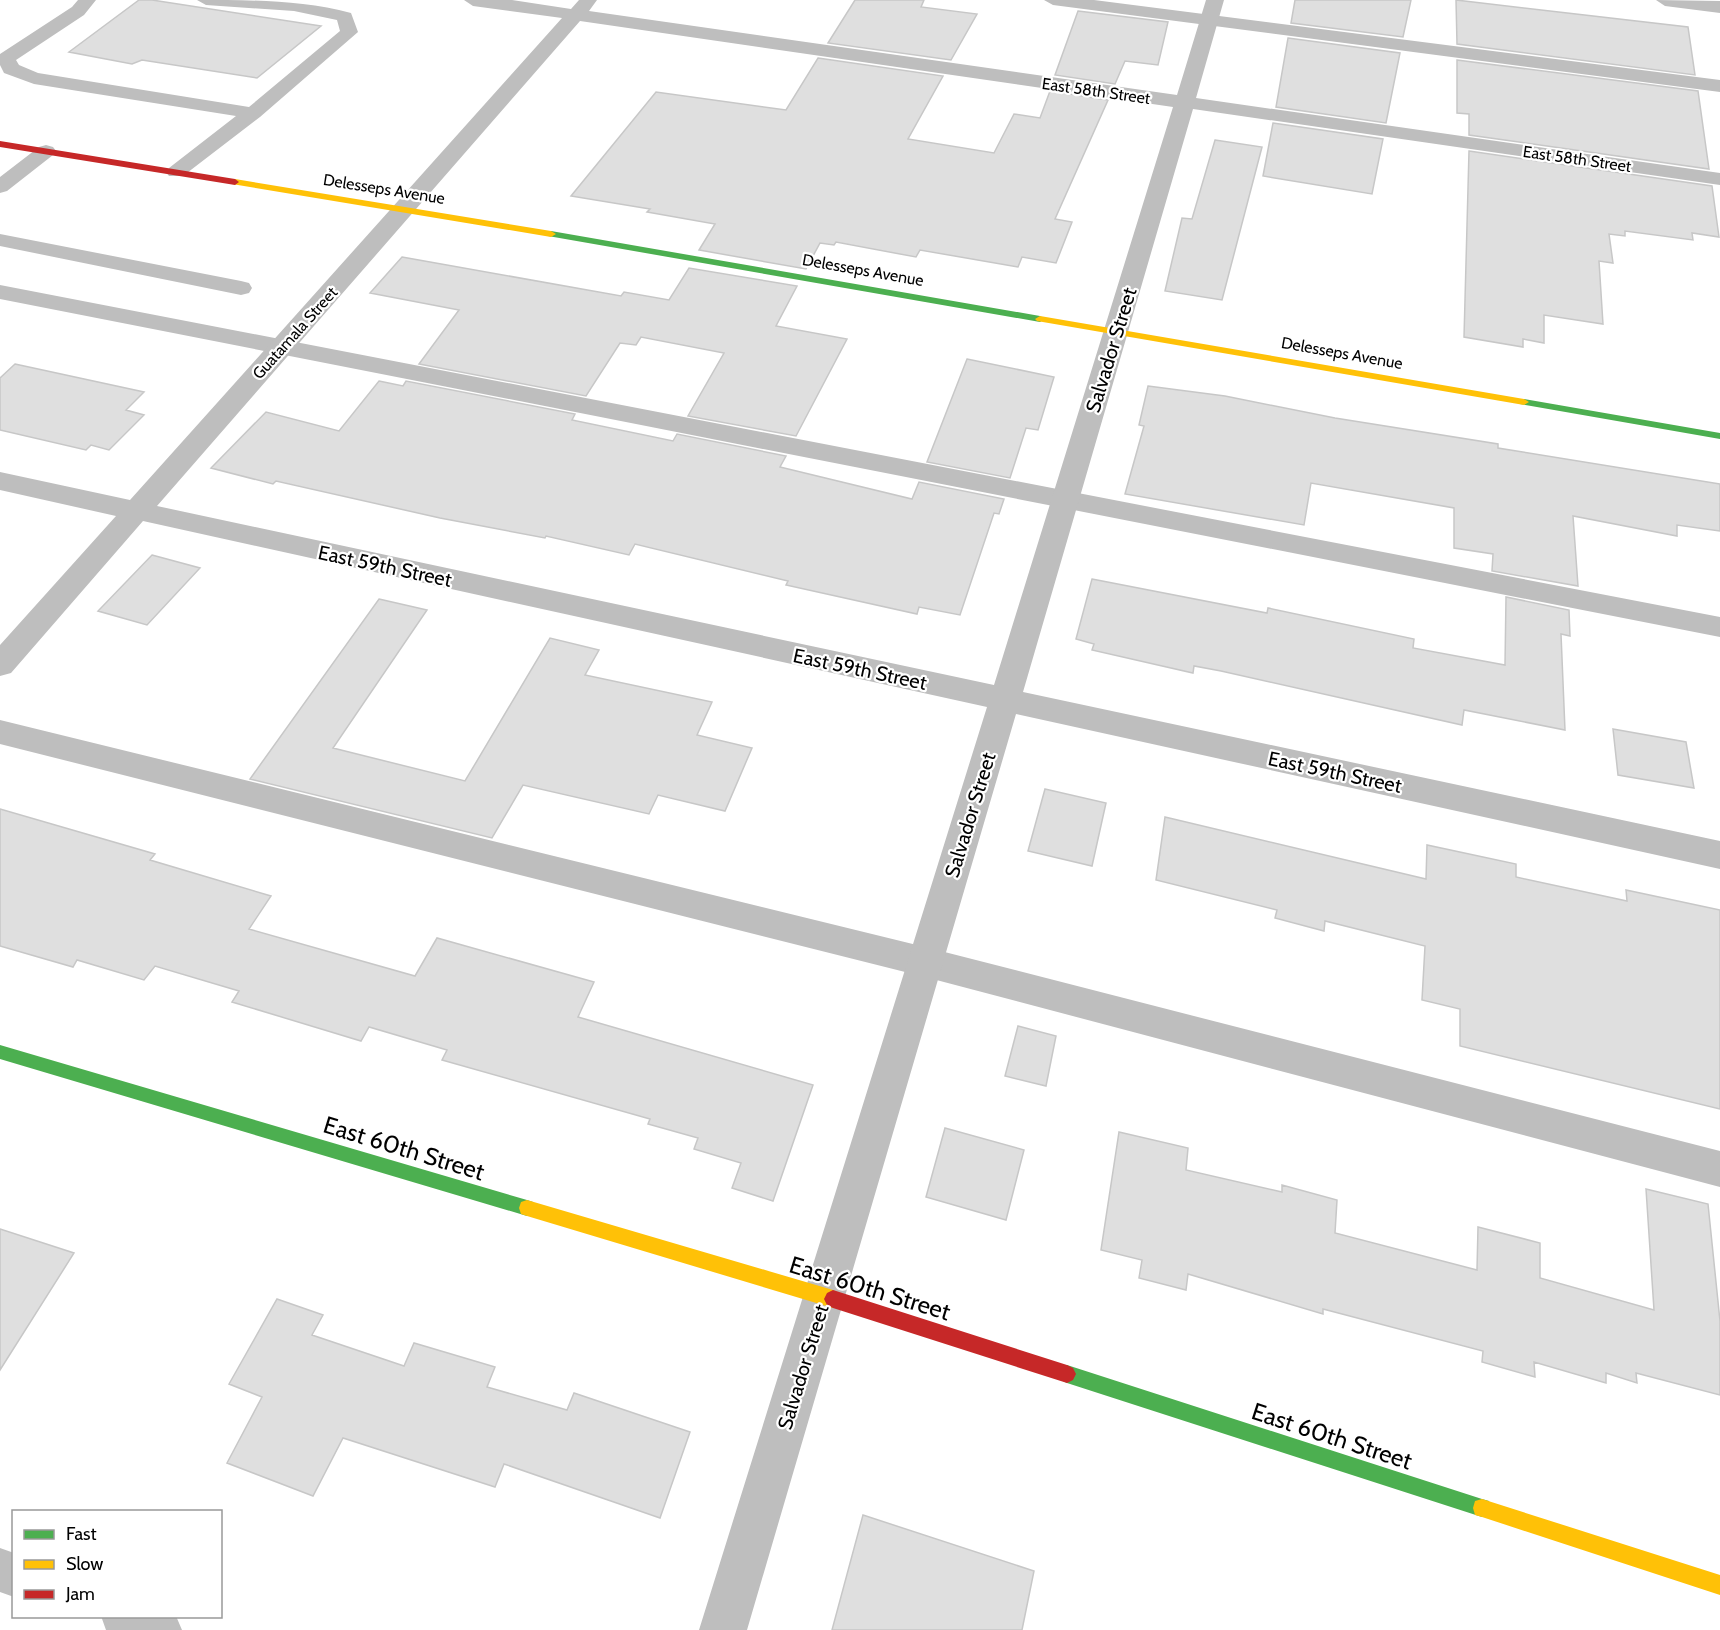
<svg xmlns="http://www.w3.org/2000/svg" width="1720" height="1630" viewBox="0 0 1720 1630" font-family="Cabin,sans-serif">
<rect width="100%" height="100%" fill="#fff"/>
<!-- building -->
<path fill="#dfdfdf" stroke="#c7c7c7" stroke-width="1.5" d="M139,0H152L321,26L257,78L142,60L132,64L69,52Z
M855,0H924L921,7L977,14L951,60L828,43Z
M1295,0H1411L1403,37L1291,23Z
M1456,0L1688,27L1695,75L1457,44Z
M1078,11L1168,22L1158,65L1125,61L1115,84L1055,75Z
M1288,38L1400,53L1386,123L1276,107Z
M818,58L943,76L908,139L994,153L1014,114L1040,118L1050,91L1108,100L1055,219L1072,222L1056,263L1022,257L1018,267L920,250L916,257L836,242L834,245L820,243L806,269L699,250L715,224L647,212L650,209L571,196L656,92L786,110Z
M1457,60L1698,91L1709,169L1469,135V114L1457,113Z
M1273,123L1383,139L1372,194L1263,176Z
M1215,140L1262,147L1222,300L1165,291L1182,218L1192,219Z
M1469,151L1712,186L1719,237L1692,233L1693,240L1625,231V236L1609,234L1613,263L1599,261L1603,324L1544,315V343L1523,339V347L1464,337Z
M402,257L621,296L624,292L669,300L689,268L797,286L776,326L847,339L796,436L688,416L724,353L641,337L636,345L620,343L586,396L419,364L459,310L370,293Z
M967,359L1054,377L1038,430L1026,428L1010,478L927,462Z
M15,364L144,392L126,410L144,415L109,450L91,445L86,450L0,430V378Z
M379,381L403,386L406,381L575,414L572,420L673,441L677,434L786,456L780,467L912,499L919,482L1004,499L999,514L994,513L960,615L919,607L917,614L786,585L788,581L635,544L629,555L546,536L545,538L440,518L276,481L273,484L211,468L266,412L339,431Z
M1148,386L1225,396L1335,418L1498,444V448L1720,484V531L1677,525V536L1573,516L1578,586L1492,571L1493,554L1454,548V508L1311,483L1304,525L1125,494L1144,426L1139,425Z
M152,555L200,568L147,625L98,611Z
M1092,579L1267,613L1268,608L1414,639L1413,648L1505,665L1506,597L1569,610L1570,636L1561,634L1565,730L1464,710L1462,725L1221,671L1194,666L1193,673L1092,650L1094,644L1076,639Z
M379,599L427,610L333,748L465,781L550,638L599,650L585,675L712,702L697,735L752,748L725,811L658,795L649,814L523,785L492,838L250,779Z
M1613,729L1686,742L1694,788L1618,775Z
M1045,789L1106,803L1092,866L1028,851Z
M0,809L155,854L150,860L271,896L249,929L415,976L437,938L594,982L578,1017L813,1085L773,1201L732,1188L741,1163L694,1149L698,1138L648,1124L650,1119L442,1060L447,1050L369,1027L361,1041L232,1002L239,991L155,966L144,980L77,960L73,967L0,946Z
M1165,817L1426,879L1427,845L1516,864V877L1627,901L1626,890L1720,910V1109L1460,1046V1009L1422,1000L1425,946L1325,921L1324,931L1275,918L1277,910L1156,880Z
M1018,1026L1056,1036L1046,1086L1005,1076Z
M945,1128L1024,1150L1006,1220L926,1197Z
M1119,1132L1188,1148L1186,1170L1282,1192V1185L1337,1200L1335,1233L1477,1270L1478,1227L1540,1243V1278L1654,1310L1646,1189L1708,1204L1720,1321V1395L1636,1373L1637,1383L1606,1373V1383L1534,1362L1535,1377L1482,1362L1483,1351L1323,1309V1314L1188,1274L1186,1290L1139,1278L1142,1260L1101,1250Z
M0,1229L74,1253L0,1370Z
M277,1299L323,1315L312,1335L404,1366L414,1343L495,1367L487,1387L567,1410L574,1393L690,1432L660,1518L504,1464L495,1487L343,1438L313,1496L227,1463L262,1397L229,1384Z
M863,1515L1034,1571L1022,1630H832Z"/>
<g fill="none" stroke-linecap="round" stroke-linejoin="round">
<!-- lane -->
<path fill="#bebebe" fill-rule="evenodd" d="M78,0H96L84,15L16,60L19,65L38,73L249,107L340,31L337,20L294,11L206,5L197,0C250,0 301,0 351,13L358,32L260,117L183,176H169L166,172L169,168L236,116L34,84L4,73L0,65V54L72,7Z
M1044,0H1094L1720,80V92L1053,5Z
M46,145L53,147L56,151L53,155L7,191L0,193V177L39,147Z
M0,234L241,281L249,283L252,288L249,293L241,295L0,246Z
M0,285L1720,617V637L0,299Z
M0,720L925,947L1720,1151V1187L925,977L0,744Z
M0,1548L14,1553V1597L0,1592Z
M101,1616H176L182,1630H106Z"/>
<!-- street -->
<path fill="#bebebe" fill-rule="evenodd" d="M464,0H512L571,9L579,0H597L589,11L1177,95L1206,0H1224L1196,98L1720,173V185L1193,109L1023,692L1720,841V869L1016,714L747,1630H699L987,707L143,521L11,673L0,676V645L116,516L0,490V472L130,500L562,18L473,6ZM580,21L1173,107L994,685L157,506Z
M1656,0L1720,1V13L1665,6Z"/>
<!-- fast -->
<path fill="#4caf50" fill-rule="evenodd" d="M551,231L1040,316L1045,319L1040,322L548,236V232Z
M1524,399L1720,433V439L1520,404L1519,402Z
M0,1045L527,1200L533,1202L535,1208L533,1214L527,1216L0,1059Z
M1067,1365L1482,1499L1489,1501L1491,1508L1489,1515L1482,1517L1067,1383L1061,1380L1058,1374L1061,1368Z"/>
<!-- slow -->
<path fill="#ffc107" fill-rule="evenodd" d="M235,179L551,231L556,234L551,237L232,184V180Z
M1040,316L1524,399L1529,402L1524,405L1037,321L1035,319Z
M527,1200L833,1290L839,1293L842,1299L839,1305L833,1308L527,1216L521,1214L519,1208L521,1202Z
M1482,1499L1720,1575V1595L1482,1517L1475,1515L1473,1508L1475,1501Z"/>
<!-- jam -->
<path fill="#c62828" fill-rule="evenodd" d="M0,141L235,179L239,182L235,185L0,147Z
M833,1290L1067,1365L1073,1368L1076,1374L1073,1380L1067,1383L833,1308L827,1305L824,1299L827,1293Z"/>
</g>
<g text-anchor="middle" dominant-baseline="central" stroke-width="4.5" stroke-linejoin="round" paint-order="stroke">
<!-- far-street labels -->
<g font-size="16" fill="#000" stroke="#fff">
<text transform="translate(1096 91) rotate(8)">East 58th Street</text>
<text transform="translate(1577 159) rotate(8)">East 58th Street</text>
<text transform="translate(384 189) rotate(9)">Delesseps Avenue</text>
<text transform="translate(863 270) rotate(10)">Delesseps Avenue</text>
<text transform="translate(295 333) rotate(-48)">Guatamala Street</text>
<text transform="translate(1342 353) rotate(10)">Delesseps Avenue</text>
</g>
<!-- street labels -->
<g font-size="20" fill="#000" stroke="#fff">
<text transform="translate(1111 350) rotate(-73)">Salvador Street</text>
<text transform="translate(385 566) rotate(12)">East 59th Street</text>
<text transform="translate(860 669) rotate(12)">East 59th Street</text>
<text transform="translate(1335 772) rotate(12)">East 59th Street</text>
<text transform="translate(970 815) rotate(-73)">Salvador Street</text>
<text transform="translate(803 1367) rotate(-73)">Salvador Street</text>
</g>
<!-- near-street labels -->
<g font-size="24" fill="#000" stroke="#fff">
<text transform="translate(404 1148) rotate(17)">East 60th Street</text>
<text transform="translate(870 1288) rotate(17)">East 60th Street</text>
<text transform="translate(1332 1436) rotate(18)">East 60th Street</text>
</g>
</g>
<!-- legend -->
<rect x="12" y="1510" width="210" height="108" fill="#ffffff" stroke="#999999" stroke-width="1.5"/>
<rect x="24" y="1530" width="30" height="9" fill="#4caf50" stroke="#999999" stroke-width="1.5"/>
<text x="66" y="1540" font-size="18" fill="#000000">Fast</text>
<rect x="24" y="1560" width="30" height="9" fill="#ffc107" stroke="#999999" stroke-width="1.5"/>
<text x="66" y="1570" font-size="18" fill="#000000">Slow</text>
<rect x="24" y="1590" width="30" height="9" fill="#c62828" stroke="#999999" stroke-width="1.5"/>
<text x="66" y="1600" font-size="18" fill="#000000">Jam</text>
</svg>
